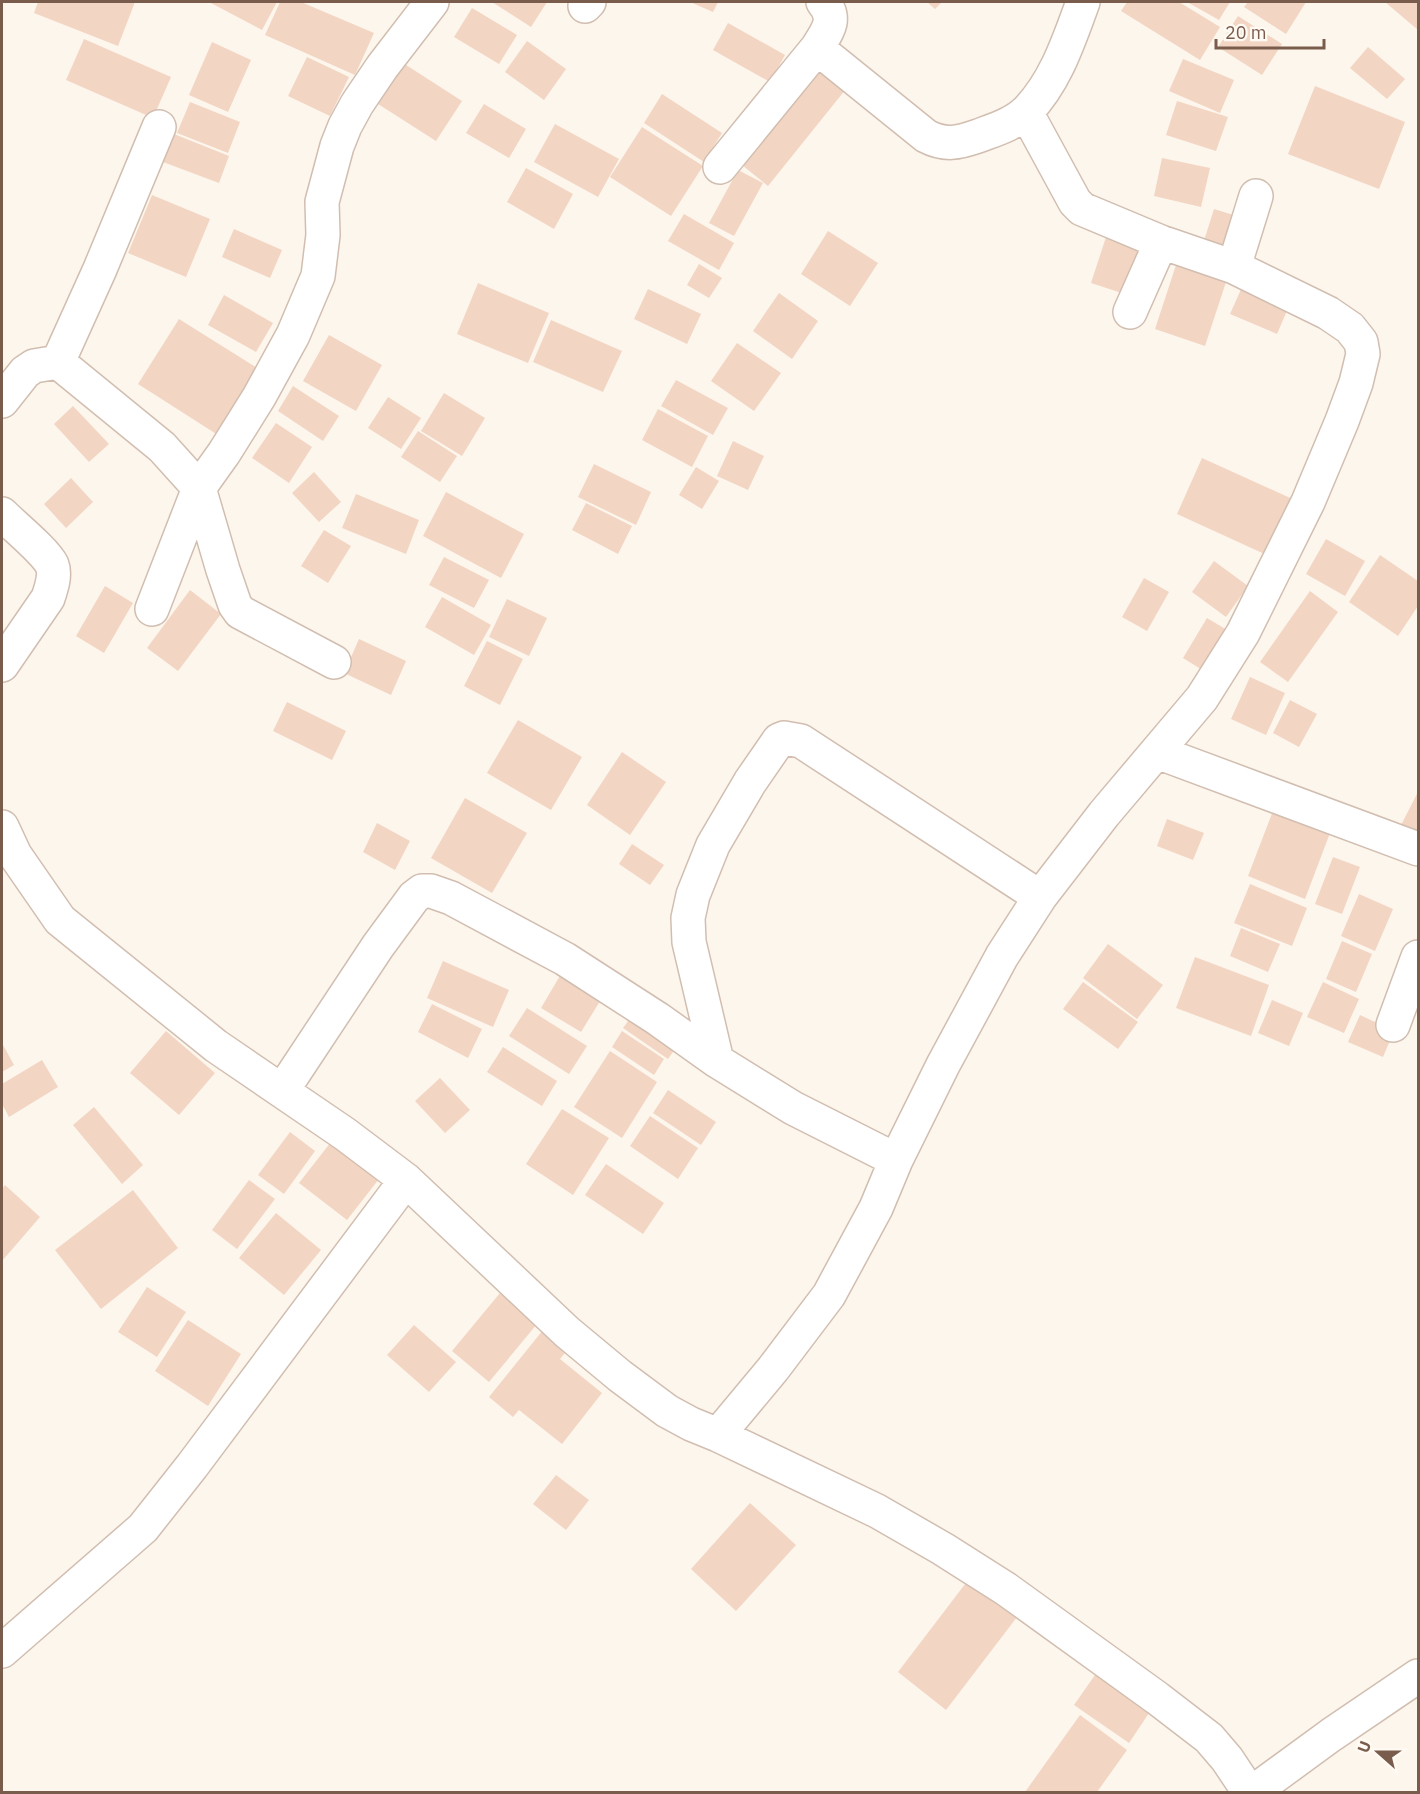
<svg xmlns="http://www.w3.org/2000/svg" width="1420" height="1794" viewBox="0 0 1420 1794" font-family="'IBM Plex Sans',sans-serif">
<rect width="100%" height="100%" fill="#fdf6ec"/>
<!-- building -->
<path fill="#f3d5c3" d="M38,2H135L118,46L34,13Z
M209,2H277L262,30Z
M280,2H301L374,33L355,75L265,35Z
M492,2H547L531,27Z
M690,2H718L713,12Z
M927,2H942L935,9Z
M1127,2H1179L1220,27L1200,60L1121,11Z
M1187,2H1230L1219,20Z
M1248,2H1306L1286,34L1244,7Z
M1385,2H1418V30Z
M472,8L517,35L499,64L454,37Z
M1238,16L1282,44L1262,75L1218,47Z
M728,23L785,55L770,82L713,50Z
M84,39L171,77L153,118L66,80Z
M527,41L566,69L544,100L505,72Z
M212,42L251,60L228,112L189,95Z
M1368,47L1405,79L1387,99L1350,68Z
M307,57L349,77L330,116L288,96Z
M1183,59L1234,80L1220,113L1169,91Z
M403,63L462,101L436,141L378,104Z
M824,63L850,84L768,186L742,165Z
M1315,86L1405,122L1379,189L1288,154Z
M662,94L722,133L704,162L644,123Z
M1177,101L1228,117L1216,151L1166,135Z
M190,102L240,122L228,153L177,133Z
M484,104L526,129L509,158L466,133Z
M555,124L619,159L598,197L534,162Z
M642,127L703,166L671,216L610,177Z
M174,134L229,156L219,183L163,162Z
M1162,158L1210,168L1201,207L1154,196Z
M526,168L573,194L554,229L507,202Z
M738,170L763,183L734,236L709,223Z
M152,195L210,219L186,277L128,253Z
M1214,209L1243,218L1230,256L1202,247Z
M684,214L734,243L719,270L668,241Z
M234,229L282,250L270,278L222,257Z
M828,231L878,263L850,306L801,274Z
M1106,237L1148,251L1134,297L1091,283Z
M1177,262L1227,279L1205,346L1155,329Z
M699,264L722,278L709,298L687,285Z
M478,283L549,313L528,363L457,334Z
M1242,287L1289,306L1277,334L1230,314Z
M648,289L701,314L687,344L634,319Z
M779,293L818,321L792,359L753,331Z
M224,295L273,323L256,352L208,325Z
M179,319L262,371L221,437L138,384Z
M551,320L622,351L603,392L533,362Z
M329,335L382,365L356,411L303,381Z
M737,343L781,373L754,411L711,381Z
M676,380L728,408L713,435L661,406Z
M293,386L339,416L323,441L278,411Z
M444,393L485,418L462,456L421,431Z
M388,397L421,418L401,449L368,428Z
M73,406L109,444L89,462L54,424Z
M658,409L708,436L692,467L642,440Z
M276,423L312,447L289,483L252,458Z
M418,431L457,456L440,482L401,457Z
M733,441L764,456L748,490L717,476Z
M1202,458L1297,501L1271,557L1177,514Z
M594,464L651,492L636,525L578,497Z
M696,467L719,481L702,509L679,495Z
M314,472L341,502L319,522L292,493Z
M71,478L93,502L66,528L44,504Z
M446,492L524,534L501,578L423,536Z
M356,494L419,520L406,554L342,528Z
M586,503L632,526L618,554L572,530Z
M324,530L351,546L328,583L301,566Z
M1326,539L1365,561L1345,596L1306,574Z
M1380,555L1418,581V606L1398,636L1349,602Z
M444,557L489,580L474,608L429,585Z
M1214,561L1248,586L1226,617L1192,592Z
M1144,578L1169,592L1147,631L1122,617Z
M105,586L133,603L104,653L76,636Z
M190,590L221,614L178,671L147,648Z
M1310,591L1338,612L1288,682L1260,662Z
M442,597L491,625L474,655L425,627Z
M507,599L547,618L529,656L489,637Z
M1207,618L1237,636L1212,676L1183,658Z
M359,639L406,661L391,695L344,673Z
M487,641L523,659L500,705L464,686Z
M1250,677L1285,693L1266,735L1231,719Z
M1290,700L1317,714L1299,747L1273,733Z
M287,702L346,731L332,760L273,731Z
M518,720L582,757L551,810L487,773Z
M622,752L666,782L630,835L587,805Z
M1418,792V839L1399,829Z
M465,798L527,833L492,893L431,858Z
M1273,811L1330,833L1305,899L1248,876Z
M1167,819L1204,833L1193,860L1157,846Z
M377,823L410,841L395,870L363,852Z
M632,844L664,865L650,885L619,864Z
M1333,857L1360,867L1342,914L1315,904Z
M1250,884L1307,908L1292,946L1234,923Z
M1359,894L1393,909L1375,951L1341,936Z
M1241,928L1280,944L1268,972L1230,956Z
M1342,941L1372,954L1356,992L1326,979Z
M1108,944L1163,985L1137,1019L1083,978Z
M1195,957L1269,985L1251,1036L1176,1008Z
M443,961L509,990L493,1027L427,998Z
M564,969L605,993L581,1032L541,1008Z
M1083,982L1138,1022L1118,1049L1063,1009Z
M1323,982L1359,999L1344,1033L1307,1017Z
M1272,1000L1303,1013L1289,1046L1258,1033Z
M432,1004L482,1029L468,1058L418,1032Z
M527,1008L587,1046L569,1074L509,1036Z
M637,1009L682,1039L668,1059L623,1028Z
M1360,1015L1394,1031L1383,1057L1348,1042Z
M166,1031L215,1073L179,1115L130,1073Z
M622,1031L664,1059L654,1075L612,1047Z
M2,1043L14,1065L2,1072Z
M503,1047L557,1081L542,1106L487,1072Z
M610,1051L657,1082L622,1138L574,1107Z
M42,1060L58,1087L9,1117L2,1104V1084Z
M440,1078L470,1110L445,1133L415,1101Z
M668,1090L716,1122L701,1145L653,1113Z
M94,1107L143,1165L122,1184L73,1125Z
M562,1109L609,1138L573,1195L526,1164Z
M650,1116L698,1148L678,1179L630,1146Z
M290,1132L315,1151L284,1194L258,1175Z
M338,1133L386,1170L347,1220L299,1183Z
M606,1164L664,1203L643,1234L585,1195Z
M249,1180L275,1199L237,1249L212,1230Z
M5,1185L40,1217L2,1261V1189Z
M133,1190L178,1248L101,1309L55,1250Z
M276,1213L321,1250L284,1295L239,1258Z
M147,1287L186,1312L157,1357L118,1332Z
M500,1293L537,1324L489,1382L452,1351Z
M188,1320L241,1354L208,1406L155,1371Z
M414,1325L456,1362L429,1392L387,1355Z
M543,1330L568,1349L560,1359L602,1393L562,1444L519,1410L513,1417L489,1397Z
M556,1475L589,1500L566,1530L533,1504Z
M750,1503L796,1545L736,1611L691,1569Z
M975,1571L1024,1608L946,1710L898,1672Z
M1095,1675L1149,1713L1129,1743L1074,1705Z
M1080,1715L1127,1750L1097,1792H1025Z"/>
<g fill="none" stroke-linecap="round" stroke-linejoin="round">
<!-- street casing -->
<g stroke="#d1beb0" stroke-width="36">
<path id="street" d="M585,6L589,2
M817,48C827,32 838,19 823,2
M1026,112L1075,202L1082,209L1161,242
M720,167L817,48L926,136C945,146 958,143 978,136C994,130 1014,124 1027,111C1056,81 1069,40 1083,2
M1234,267L1256,196
M58,362L100,269L159,127
M2,401L25,372L34,366L58,362L162,447L199,488L223,570L235,605L240,612L334,662
M2,514C14,526 45,551 52,565C56,575 51,589 48,598L2,665
M152,609L199,488L224,453L259,397L293,335L318,276L323,235L322,202L337,146L345,126L357,104L382,67L432,2
M1157,752L1418,849
M2,827L15,855L60,920L216,1046L345,1134L406,1180L567,1332L620,1376L667,1411L691,1424L718,1435L877,1511L943,1549L1006,1589L1157,1698L1209,1738L1227,1759L1249,1792
M1393,1025L1418,957
M717,1061L689,942L688,918L693,895L713,845L750,782L779,740L784,738L801,741L1040,897
M282,1091L378,946L414,897L422,891H431L451,898L565,959L658,1019L717,1061L793,1108L896,1160
M718,1435L773,1369L829,1295L876,1208L896,1160L943,1065L1002,956L1040,897L1104,814L1202,698L1243,633L1308,502L1342,421L1356,383L1363,354L1361,342L1350,328L1328,313L1234,267L1161,242L1130,312
M2,1651L143,1528L192,1466L406,1180
M1253,1792L1331,1735L1418,1676"/>
</g>
<!-- street -->
<use href="#street" stroke="#fff" stroke-width="33"/>
</g>
<!-- border -->
<rect width="1420" height="1794" fill="none" stroke="#7a5c4d" stroke-width="6"/>
<!-- north arrow -->
<g transform="translate(1378 1752) rotate(291)" stroke="#fffaf3" stroke-width="4.5" paint-order="stroke">
<path d="M0-4.5L10 22L0 15L-10 22Z" fill="#7a5c4d"/>
<text y="-9" font-size="16" font-weight="bold" text-anchor="middle" fill="#7a5c4d">U</text>
</g>
<!-- scale -->
<path d="M1216 39v9h108v-9" fill="none" stroke="#7a5c4d" stroke-width="3"/>
<text x="1225" y="39" font-size="18" fill="#7a5c4d" stroke="#fffaf3" stroke-width="4.5" paint-order="stroke">20 m</text>
</svg>
